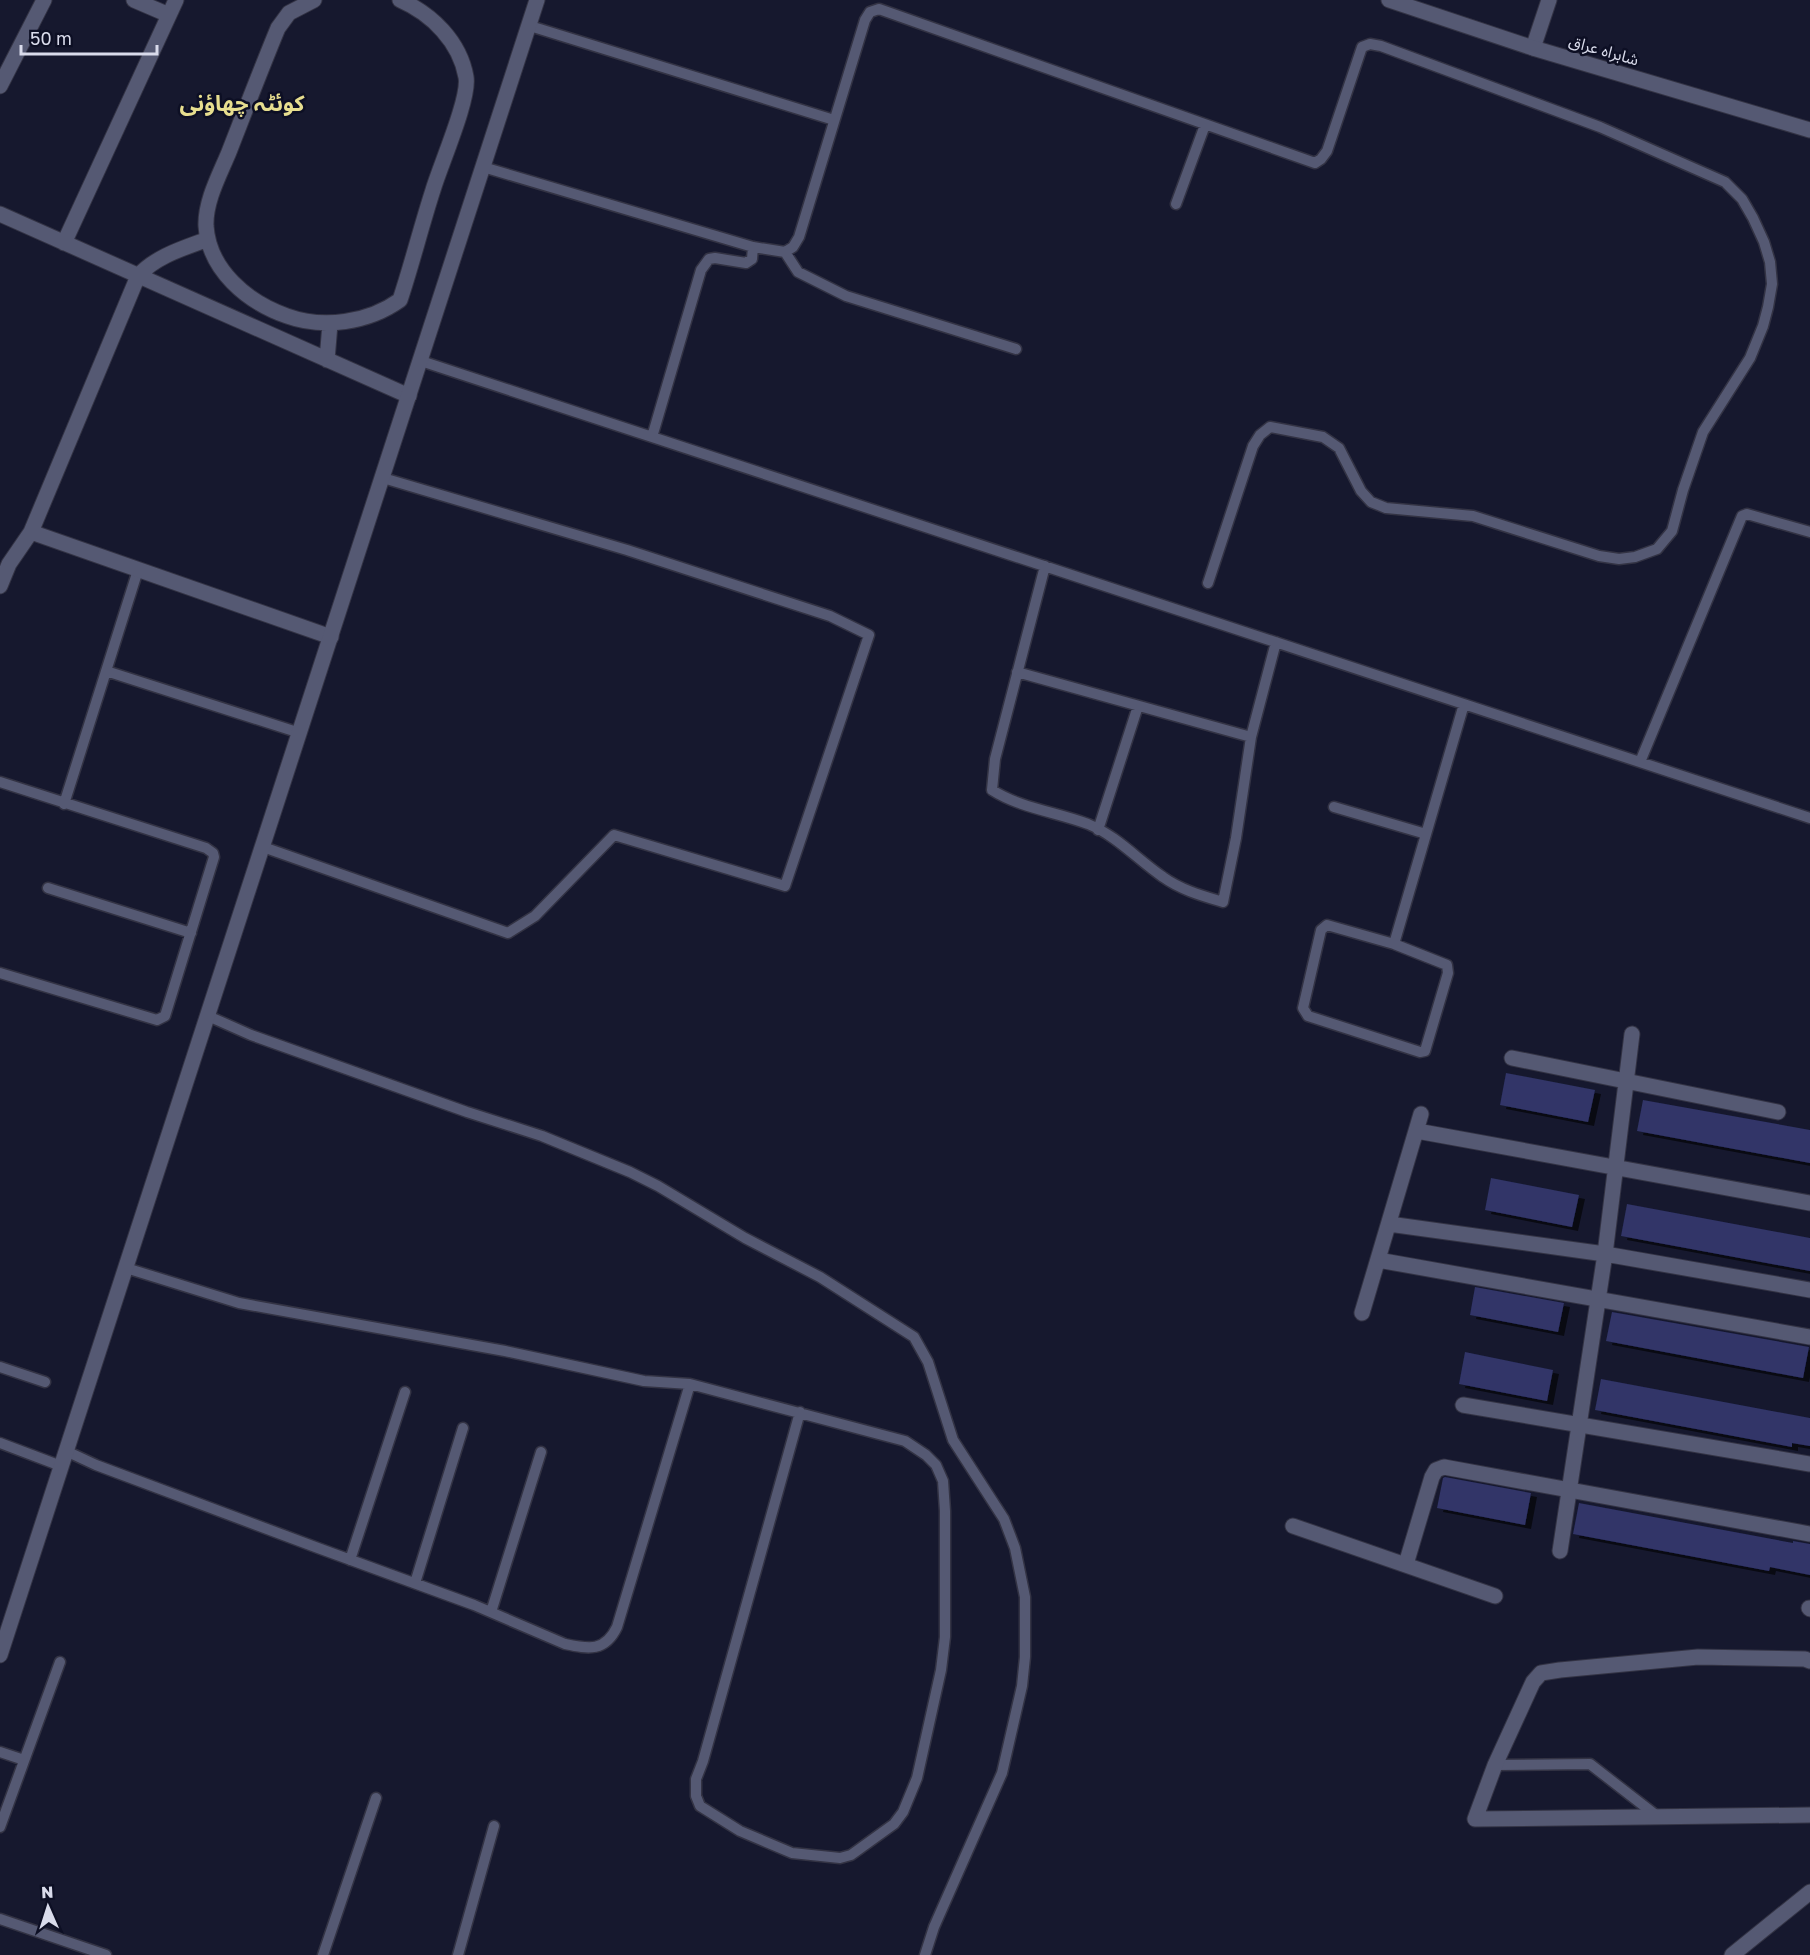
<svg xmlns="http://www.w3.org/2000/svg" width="1810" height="1955" viewBox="0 0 1810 1955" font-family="'Golos Text','Noto Sans Arabic',sans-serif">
<defs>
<filter id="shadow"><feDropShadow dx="6" dy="4" stdDeviation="0" flood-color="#0009"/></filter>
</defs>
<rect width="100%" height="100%" fill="#16182e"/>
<!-- building -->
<path fill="#303467" filter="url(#shadow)" d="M1506,1073L1595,1090L1588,1122L1500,1105Z
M1643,1100L1810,1130V1163L1637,1131Z
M1491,1178L1579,1195L1572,1227L1485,1210Z
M1627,1204L1810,1238V1271L1621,1236Z
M1475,1287L1564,1303L1558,1332L1470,1315Z
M1612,1312L1809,1347L1803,1378L1606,1341Z
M1465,1352L1553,1370L1547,1401L1459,1384Z
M1601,1379L1810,1418V1446L1792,1443V1447L1595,1410Z
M1445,1477L1531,1493L1525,1525L1437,1508L1443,1478Z
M1579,1503L1793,1543V1541L1810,1544V1575L1770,1567L1769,1571L1573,1534Z"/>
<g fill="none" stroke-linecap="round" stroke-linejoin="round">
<!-- lane casing -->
<g stroke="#334" stroke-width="13">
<path id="lane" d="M530,26L834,120
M483,167L753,247L785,252L793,247L799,237L865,20L870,12L879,9L1315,163L1321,159L1327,151L1362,47L1370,44L1381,46L1600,127L1725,182L1742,199L1753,218L1764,242L1770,262L1772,284L1768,307L1763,326L1750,358L1703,432L1683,490L1672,531L1657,549L1635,557L1619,559L1599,556L1473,516L1386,508L1371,502L1361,491L1339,448L1323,437L1270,427L1260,435L1253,446L1208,583
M1176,204L1205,125
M785,252L798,272L846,296L1016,349
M421,361L1810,818
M652,437L701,270L709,259L715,258L746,263L752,259L753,247
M1045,566L995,759L992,790C1020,808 1056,812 1088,824C1117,836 1138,860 1163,877C1181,890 1203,896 1223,902L1236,838L1251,737L1276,642
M106,671L300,733
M1017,672L1251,737
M1640,762L1742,516L1747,514L1810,532
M0,782L206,848L213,853L214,857L165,1016L157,1020L0,973
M64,804L138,570
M1334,807L1426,834
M1098,830L1138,706
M263,847L508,933L535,916L614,835L785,886L869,635L830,616L627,550L383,478
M48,888L191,933
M1327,925L1394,944L1447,965L1448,973L1425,1051L1420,1052L1308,1016L1303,1008L1321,930Z
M1394,944L1464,704
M208,1016L251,1035L467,1112L542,1136L630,1172L658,1186L745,1238L820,1277L914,1337L928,1362L953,1440L1004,1519L1015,1548L1025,1597V1657L1022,1686L1002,1773L934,1927L925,1955
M126,1268L239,1303L505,1351L644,1381L690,1384L905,1441L926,1455L936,1465L943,1481L945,1511V1637L941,1670L917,1778L903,1812L894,1824L851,1855L840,1858L792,1853L740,1831L700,1806L696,1796V1779L703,1761L800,1412
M0,1367L45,1382
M0,1443L61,1466
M66,1451L96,1465L318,1548L474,1605L565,1644C589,1649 605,1652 617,1627L690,1384
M350,1560L405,1392
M415,1583L463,1428
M491,1612L541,1452
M0,1752L24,1760
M1495,1765L1590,1764L1657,1816
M0,1827L60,1662
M0,1919L106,1955
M323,1955L376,1798
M458,1955L494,1826"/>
</g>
<!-- street casing -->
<g stroke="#334" stroke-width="17">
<path id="street" d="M134,0L169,15
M314,0L289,13L278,28C261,69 245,111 229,152C220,174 205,201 206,226C209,270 247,302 287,316C323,329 368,323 400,300C412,264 421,227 433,190C440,166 470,98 466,77C460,42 432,14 400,0
M1533,48L1549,0
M0,86L44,0
M0,214L409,396
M64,243L176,0
M327,360L330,324
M31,532L331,637
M0,586L9,564L31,532L138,276C156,256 184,248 208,239
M1512,1058L1778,1112
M1417,1131L1810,1203
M1389,1224L1605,1254L1810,1290
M1378,1260L1810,1337
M1362,1313L1421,1114
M1463,1405L1810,1464
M1293,1526L1495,1596
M1560,1551L1605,1254L1632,1034
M1406,1564L1432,1477L1436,1470L1444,1467L1810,1534
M1809,1608L1810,1609
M1810,1661L1805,1659L1698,1657L1560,1670L1541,1673L1533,1682L1495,1765L1475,1819L1810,1815
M1732,1955L1810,1892"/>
</g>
<!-- secondary casing -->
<g stroke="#334" stroke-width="17">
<path id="secondary" d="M1389,0L1533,48L1810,130
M0,1655L537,0"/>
</g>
<!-- lane -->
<use href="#lane" stroke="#555973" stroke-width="10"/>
<!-- street -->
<use href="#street" stroke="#555973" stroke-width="15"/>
<!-- secondary -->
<use href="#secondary" stroke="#555973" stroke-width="15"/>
</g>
<g text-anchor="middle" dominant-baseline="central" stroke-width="5" stroke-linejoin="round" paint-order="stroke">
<!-- street labels -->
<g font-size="16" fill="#d9dbeb" stroke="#0d0f24">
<text transform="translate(1604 50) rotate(16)">شاہراہ عراق</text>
</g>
<!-- district labels -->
<g font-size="22" font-weight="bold" fill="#e7de8f" stroke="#0d0f24">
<text x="242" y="102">کوئٹہ چھاؤنی</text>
</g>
</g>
<!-- north arrow -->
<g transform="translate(48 1907) rotate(357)" stroke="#0d0f24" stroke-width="4.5" paint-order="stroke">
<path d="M0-4.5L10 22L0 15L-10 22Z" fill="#d9dbeb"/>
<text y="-9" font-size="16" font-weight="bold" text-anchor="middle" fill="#d9dbeb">N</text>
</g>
<!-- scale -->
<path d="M21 45v9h136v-9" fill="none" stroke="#d9dbeb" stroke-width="3"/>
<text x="30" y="45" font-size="18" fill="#d9dbeb" stroke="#0d0f24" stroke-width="4.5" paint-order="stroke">50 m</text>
</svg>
